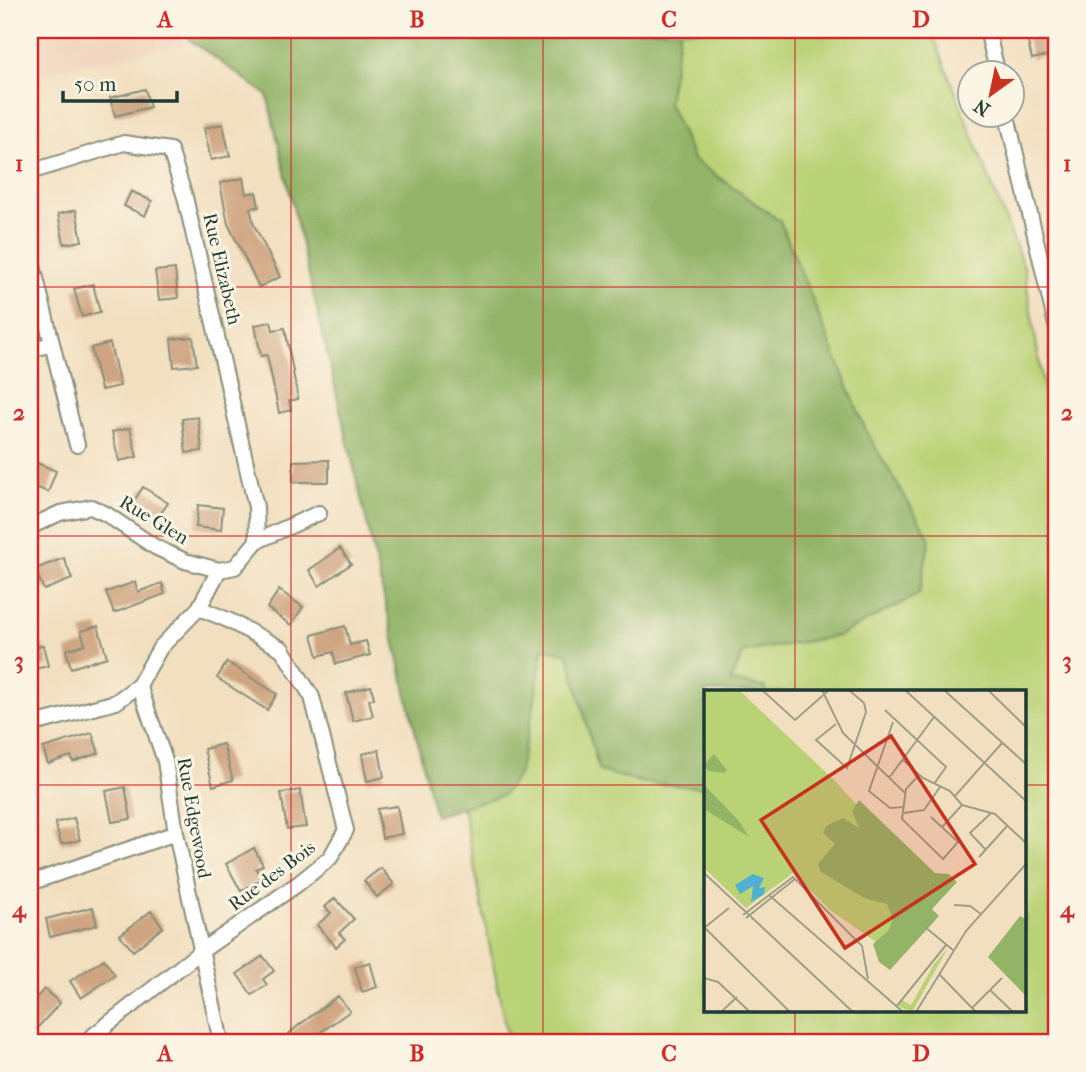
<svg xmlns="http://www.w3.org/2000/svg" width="1086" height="1072" viewBox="0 0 1086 1072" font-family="'IM FELL French Canon',serif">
<rect width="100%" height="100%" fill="#fcf5e5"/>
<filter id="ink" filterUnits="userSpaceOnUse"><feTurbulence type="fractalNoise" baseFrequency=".0143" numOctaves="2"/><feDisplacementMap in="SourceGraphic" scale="14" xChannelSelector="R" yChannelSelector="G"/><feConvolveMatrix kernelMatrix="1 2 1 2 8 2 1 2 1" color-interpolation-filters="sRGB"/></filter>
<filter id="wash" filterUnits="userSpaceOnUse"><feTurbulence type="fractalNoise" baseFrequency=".00686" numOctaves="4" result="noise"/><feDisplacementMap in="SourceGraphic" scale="28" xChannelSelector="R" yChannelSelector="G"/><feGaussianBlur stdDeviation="1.57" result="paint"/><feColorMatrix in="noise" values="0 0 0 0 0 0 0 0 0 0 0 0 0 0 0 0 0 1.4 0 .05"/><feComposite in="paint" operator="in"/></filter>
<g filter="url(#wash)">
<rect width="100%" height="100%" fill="#f2dfc0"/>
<!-- built -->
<path fill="#f1d5bd" d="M30,30H180L183,44L30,75Z"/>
<!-- green -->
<path fill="#bad276" stroke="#6c8855" stroke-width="2" fill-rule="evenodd" d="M479,30H931L1024,267L1049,422L1056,455V1042H510L505,1026L432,646ZM706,692H1025V1011H706Z"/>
<!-- forest -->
<path fill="#93b467" stroke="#59784e" stroke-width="2" d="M188,30H680L668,102L693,159L780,221L867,433L930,539L919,594L838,636L744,652L730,681L765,687L766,692H706V788L645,783L599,771L568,654L543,648L534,705L518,775L503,795L435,816L267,95L190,40Z"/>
<g id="blocks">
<!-- building -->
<path fill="#cfa581" d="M1025,30H1046L1052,55L1032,59Z
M145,89L150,107L115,116L110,98Z
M223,124L230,156L211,160L204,128Z
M243,178L246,194L256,192L259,207L250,208L254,225L280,277L259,287L228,224L220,183Z
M131,191L152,201L145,216L124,206Z
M76,210L82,241L64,244L58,214Z
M175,269L178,298L159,300L155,271Z
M93,284L100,312L82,317L74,289Z
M271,322L273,330L285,328L298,399L289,401L291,410L279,413L267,355L261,356L255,325Z
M193,337L197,365L174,367L171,339Z
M110,343L120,386L101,390L91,348Z
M198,417L202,451L186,453L182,419Z
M130,428L137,457L119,461L112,432Z
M329,460V482H293V461Z
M35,462L56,471L48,492L30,485V475Z
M143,487L168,503L156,520L132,504Z
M198,505L223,508L221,530L196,527Z
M340,548L351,564L319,586L309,570Z
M64,558L72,579L44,590L35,569Z
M135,582L138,592L162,583L165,594L114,613L106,592Z
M279,590L303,607L291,625L267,608Z
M98,626L107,657L71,668L66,650L85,644L81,631Z
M345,626L350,645L366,641L370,655L336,664L333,652L318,656L312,635Z
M43,645L48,666L30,670V648Z
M227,662L277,694L267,710L217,678Z
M371,686L374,698L369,700L373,716L353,721L346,693Z
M92,733L99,753L73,762L71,756L48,764L43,748Z
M223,744L233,780L213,786L204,749Z
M379,750L384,777L367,781L362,754Z
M125,787L131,819L112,822L106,791Z
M300,790L306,827L287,829L281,793Z
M397,806L402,834L382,838L377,809Z
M74,818L80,840L61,844L55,823Z
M254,848L263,865L256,869L261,879L241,891L226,864Z
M381,868L394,884L377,897L364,881Z
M335,898L354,919L339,933L345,939L336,947L317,925L331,913L325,907Z
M93,907L97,925L50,937L46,919Z
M151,911L163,927L133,951L120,935Z
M263,956L274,971L263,979L267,985L252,995L237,974Z
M104,959L115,975L81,998L70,981Z
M370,962L377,987L362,992L355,967Z
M44,989L60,1003L30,1036V1005Z
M338,996L350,1011L307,1042H279L299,1025Z"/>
</g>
</g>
<g filter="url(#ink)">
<use href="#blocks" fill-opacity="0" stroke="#888e7a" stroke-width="2"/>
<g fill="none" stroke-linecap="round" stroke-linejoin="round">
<!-- minor casing -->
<g stroke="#888e7a" stroke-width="18">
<path id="minor" d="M987,30L998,74
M1007,116L1056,325
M30,172L124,143L170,150L185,197L256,507L257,541L235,567L219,570L185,561L155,547L106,514L91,507L60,513L30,527
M30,254L77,445
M30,350L52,344
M257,541L319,513
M139,685L165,761L176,833L221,1042
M30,725L116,702L139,685L160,648L199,608L219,570
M30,883L176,833
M85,1042L200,952L299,883L330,858L346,830L312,697L282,649L228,620L199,608"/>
</g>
<!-- minor -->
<use href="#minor" stroke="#fff" stroke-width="14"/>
</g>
</g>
<!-- grid -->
<path fill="none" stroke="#d62828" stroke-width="2" stroke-opacity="0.55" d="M291,30V1042M543,30V1042M795,30V692M30,287H1056M30,536H1056M30,785H706M1025,785H1056M795,1011V1042"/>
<g text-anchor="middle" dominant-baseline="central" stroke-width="6" stroke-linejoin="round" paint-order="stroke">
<!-- street labels -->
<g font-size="19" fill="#1f3d34" stroke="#fcf5e5">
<text transform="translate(222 269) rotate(77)">Rue Elizabeth</text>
<text transform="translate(154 520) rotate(31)">Rue Glen</text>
<text transform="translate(194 818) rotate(80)">Rue Edgewood</text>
<text transform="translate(272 876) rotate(-37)">Rue des Bois</text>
</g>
</g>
<!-- overview -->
<g transform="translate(704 690)">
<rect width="322" height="322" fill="#f2dfc0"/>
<path d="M0,0H35L130,90L215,182L178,256L127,221L89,183L42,218L0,178ZM244,258L208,322L194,316L198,310L207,315L230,274Z" fill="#bad276"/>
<path d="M10,64L23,80L20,83L4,81L0,75ZM0,95L35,131L45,147L0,119ZM155,110L231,183L245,184L253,192L228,219L235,226L186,280L175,272L169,254L184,241L189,229L183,214L160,208L117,182L114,174L131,154L119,143L122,136L139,128L155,138L148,121ZM316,226L322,229V306L284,267Z" fill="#93b467"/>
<path d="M49,184L60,188L55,198L61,197L60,204L47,212L49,196L36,204L31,195Z" fill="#51b0cf"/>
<path fill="none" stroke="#9e9e88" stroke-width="2" d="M58,0L91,30L125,0M118,0L139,43L201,103M201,0L322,111M240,0L322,74M284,0L322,37M181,20L242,77L230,94M189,32L165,101L186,118L200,117M132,34L112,50L143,78L162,22L160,13L145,0M199,70L219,88L246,101L258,115L291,124L322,153M215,85L202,99L198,129L239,169L254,152L227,127M185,88L230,27M251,106L298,53M200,123L220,120L236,97M238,137L258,115M282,160L266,143L287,123M275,167L303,136M0,183L149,322M65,205L199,322M250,215L266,216L277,224M39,225L89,187L158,256L164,289M42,228L91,189M221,237L249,260M0,238L25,218M1,238L86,322M235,284L272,322M0,288L14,292L46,322M286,300L309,322M192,317L242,255M268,318L298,288M17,322L33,307M212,322L262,241L322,174"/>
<path fill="#c8321e" fill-opacity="0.15" stroke="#c8321e" stroke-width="3.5" d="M187,46L271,174L141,258L57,130Z"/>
<rect width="322" height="322" fill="none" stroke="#1f3d34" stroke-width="3.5"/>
</g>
<!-- margin -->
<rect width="1086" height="1072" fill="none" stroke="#fcf5e5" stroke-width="77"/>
<!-- north arrow -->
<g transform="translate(991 94) rotate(213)"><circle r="33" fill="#fcf5e5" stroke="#a4ab9e" stroke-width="2"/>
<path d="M0-5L12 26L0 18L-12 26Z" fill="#c8321e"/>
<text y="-10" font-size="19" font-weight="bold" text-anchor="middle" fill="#1f3d34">N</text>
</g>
<!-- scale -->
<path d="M63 91v10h114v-10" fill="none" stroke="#1f3d34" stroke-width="3.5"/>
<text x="74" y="91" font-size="21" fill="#1f3d34" stroke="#fcf5e5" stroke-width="5" paint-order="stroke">50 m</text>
<rect x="38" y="38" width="1010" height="996" fill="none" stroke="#d62828" stroke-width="2.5"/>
<g font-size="23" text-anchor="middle" font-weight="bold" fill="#d62828">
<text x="165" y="27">A</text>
<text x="417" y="27">B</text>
<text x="669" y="27">C</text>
<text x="921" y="27">D</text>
<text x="19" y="171">1</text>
<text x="1067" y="171">1</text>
<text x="19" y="420">2</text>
<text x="1067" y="420">2</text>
<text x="19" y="668">3</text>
<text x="1067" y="668">3</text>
<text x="19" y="917">4</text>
<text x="1067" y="917">4</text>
<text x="165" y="1061">A</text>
<text x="417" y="1061">B</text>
<text x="669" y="1061">C</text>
<text x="921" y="1061">D</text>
</g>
</svg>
